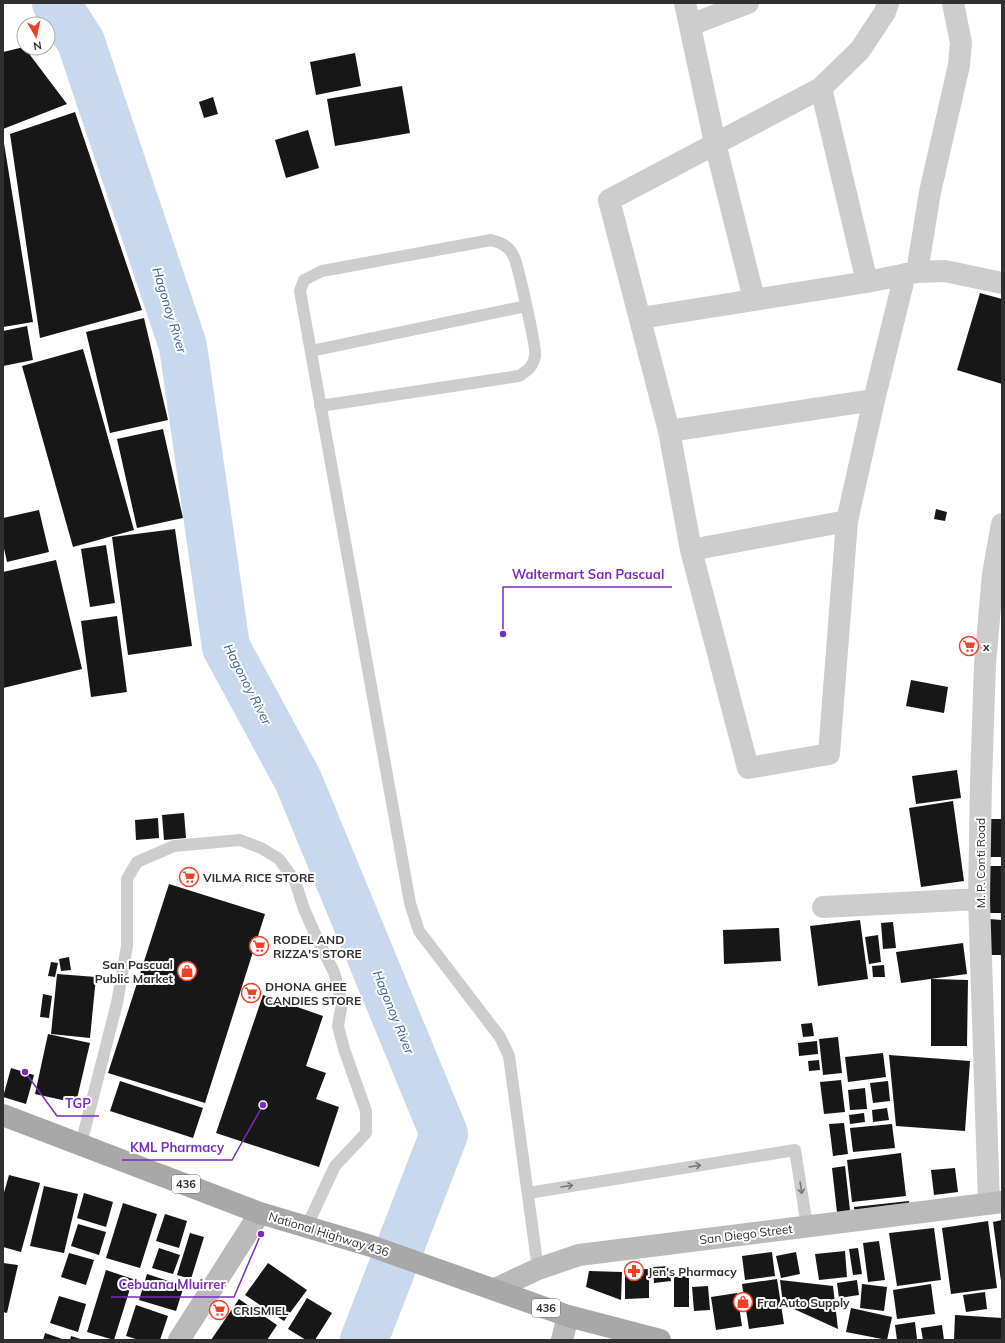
<svg xmlns="http://www.w3.org/2000/svg" width="1005" height="1343" viewBox="0 0 1005 1343" font-family="Mulish,sans-serif">
<rect width="100%" height="100%" fill="#fff"/>
<g fill="none" stroke-linecap="round" stroke-linejoin="round">
<!-- river -->
<path stroke="#c8d8ef" stroke-width="48" d="M56,3L81,42L183,346L226,647L298,780L444,1134L364,1340"/>
</g>
<!-- building -->
<path fill="#171717" d="M24,47L67,104L3,129V52Z
M355,53L361,86L316,95L310,62Z
M402,86L410,133L335,146L327,99Z
M213,97L218,114L204,118L199,102Z
M75,112L142,310L40,338L10,134Z
M308,130L319,168L286,178L275,140Z
M3,137L33,322L3,327Z
M980,293L1002,299V384L957,370Z
M144,318L168,420L110,433L86,332Z
M27,326L33,360L3,366V331Z
M83,349L134,530L73,547L22,366Z
M163,429L183,518L137,528L117,439Z
M936,509L947,512L945,521L934,519Z
M39,510L49,552L7,562L3,544V518Z
M175,529L192,646L128,655L112,537Z
M106,545L115,603L90,607L81,549Z
M56,560L82,669L3,688V572Z
M117,616L127,692L91,697L81,621Z
M911,680L948,687L944,713L906,706Z
M957,770L961,798L916,804L912,776Z
M953,801L964,881L921,887L909,808Z
M184,813L186,838L164,840L162,815Z
M158,818L159,838L136,840L135,820Z
M989,819H1002V857H989Z
M989,866H1002V913H989Z
M169,884L265,914L205,1103L108,1073Z
M989,919L1002,920V955H989Z
M860,920L868,979L818,986L810,926Z
M893,922L896,948L883,949L881,923Z
M779,928L781,961L724,964L723,930Z
M878,935L881,962L869,964L865,937Z
M963,943L967,974L901,983L896,952Z
M69,957L71,970L61,971L59,959Z
M51,962L58,963L55,977L48,976Z
M884,965L885,977H873L872,966Z
M57,974L96,977L90,1038L51,1034Z
M931,979L968,980L967,1046H931Z
M43,994L52,996L49,1018L40,1017Z
M263,995L323,1016L306,1066L326,1073L316,1099L339,1107L319,1167L216,1133Z
M812,1023L814,1036L803,1037L801,1024Z
M48,1034L90,1043L76,1103L35,1094Z
M838,1037L842,1073L823,1075L819,1039Z
M817,1041L818,1054L799,1056L798,1043Z
M883,1053L886,1077L848,1082L845,1057Z
M889,1055L970,1061L965,1131L896,1126Z
M819,1060L820,1070L809,1071L808,1061Z
M11,1068L34,1075L26,1104L3,1097Z
M841,1080L845,1112L824,1114L820,1082Z
M120,1081L203,1108L193,1138L110,1111Z
M888,1081L890,1101L873,1103L870,1083Z
M865,1088L867,1109L850,1110L848,1090Z
M887,1108L889,1120L873,1122L872,1110Z
M864,1113L865,1122L850,1124L849,1115Z
M844,1123L848,1154L833,1156L829,1124Z
M892,1124L895,1148L853,1152L850,1128Z
M901,1153L906,1196L852,1202L847,1160Z
M845,1166L851,1219L838,1221L832,1168Z
M955,1168L958,1192L934,1195L931,1170Z
M9,1175L40,1183L21,1252L3,1247V1196Z
M44,1186L78,1194L64,1253L30,1246Z
M84,1193L113,1202L106,1227L77,1218Z
M909,1201L910,1211L855,1217L854,1207Z
M123,1203L157,1214L140,1268L106,1258Z
M165,1214L187,1221L179,1248L156,1241Z
M1002,1220V1281H1001L993,1222Z
M988,1221L997,1288L951,1294L942,1228Z
M78,1224L106,1232L99,1255L71,1246Z
M934,1228L941,1280L897,1286L889,1233Z
M190,1233L204,1237L191,1279L177,1275Z
M879,1241L885,1280L868,1282L863,1243Z
M159,1248L180,1255L173,1274L152,1268Z
M858,1248L862,1274L853,1275L849,1249Z
M845,1251L847,1277L819,1280L815,1254Z
M772,1252L775,1276L745,1280L742,1256Z
M796,1252L800,1274L781,1278L776,1256Z
M69,1253L94,1260L86,1285L61,1277Z
M3,1263L18,1265L7,1313L3,1312Z
M268,1263L307,1290L284,1321L245,1295Z
M669,1266L671,1281L654,1283L653,1267Z
M649,1269V1298L625,1299V1270Z
M106,1270L133,1279L114,1340L87,1332Z
M589,1271L622,1272L621,1300L586,1287Z
M147,1274L184,1286L176,1311L139,1300Z
M689,1276V1307H674V1277Z
M777,1279L784,1324L749,1329L742,1284Z
M780,1280L833,1286L838,1329L783,1304Z
M857,1280L859,1295L839,1298L837,1283Z
M862,1284L887,1287L884,1311L860,1308Z
M931,1284L935,1314L897,1319L893,1290Z
M708,1286L710,1310L694,1311L692,1287Z
M985,1292L987,1309L966,1312L963,1295Z
M737,1293L742,1326L716,1330L711,1297Z
M59,1296L86,1304L78,1332L50,1323Z
M307,1298L332,1313L315,1340H306L288,1329Z
M239,1299L277,1325L267,1340H211Z
M136,1305L168,1316L160,1340H139L126,1336Z
M851,1308L892,1317L887,1340L846,1332Z
M955,1315L1002,1318V1340H954Z
M915,1322L917,1339L897,1340L895,1325Z
M942,1325L944,1340H923L921,1328Z
M45,1333L65,1340H43Z
M71,1336L84,1340H70Z"/>
<g fill="none" stroke-linecap="round" stroke-linejoin="round">
<!-- lane -->
<path stroke="#cdcdcd" stroke-width="12" d="M311,351L526,306
M320,406L519,376C528,370 533,367 535,356C537,349 518,266 514,257C509,246 502,243 491,240L322,271L304,280L300,291L410,903L419,931L500,1037L509,1056L538,1269
M81,1144L117,1003L127,946V879L137,862L174,846L240,840L261,848L279,859L295,881L304,909L319,943L334,972L342,1003L338,1026L344,1049L366,1111V1133L335,1166L307,1226
M528,1193L795,1150L807,1226"/>
<!-- street -->
<path stroke="#cdcdcd" stroke-width="22" d="M685,3L715,143L754,299
M888,3L885,12L860,50L821,88L609,200L669,431L691,550L748,768L829,754L847,521L874,400L905,274
M690,25L748,3
M821,88L867,282
M917,272L930,192L959,65L961,43L953,3
M641,318L867,282L917,272L945,271L1002,283
M669,431L874,400
M691,550L847,521
M823,907L979,899
M989,1203L979,899L981,782L985,664L993,574L1002,524"/>
<!-- secondary -->
<path stroke="#bababa" stroke-width="22" d="M495,1289L538,1269L579,1255L1002,1202
M179,1340L260,1213
M562,1340L568,1316"/>
<!-- primary -->
<path stroke="#a8a8a8" stroke-width="22" d="M3,1115L260,1213L371,1246L568,1316L660,1340"/>
</g>
<!-- one-way arrows -->
<defs><path id="oneway-shaft" d="M-6 0H5M1.5-3L5.5 0L1.5 3" fill="none" stroke-width="1.6" stroke-linecap="round" stroke-linejoin="round"/></defs>
<g stroke="#777">
<use href="#oneway-shaft" transform="translate(695 1166) rotate(-9)"/>
<use href="#oneway-shaft" transform="translate(567 1186) rotate(-9)"/>
<use href="#oneway-shaft" transform="translate(801 1188) rotate(81)"/>
</g>
<!-- icons -->
<defs>
<g id="supermarket-ring" transform="scale(1)"><circle r="9.5" fill="#fff" stroke="#f14028" stroke-width="1.5"/><path d="M-6-5.5h2.5l.6 2H6L4.5 2H-2.5L-4.4-4H-6ZM-1.5 3.2a1.3 1.3 0 1 0 .1 0ZM3 3.2a1.3 1.3 0 1 0 .1 0Z" fill="#f14028"/></g>
<g id="shop-ring" transform="scale(1)"><circle r="9.5" fill="#fff" stroke="#f14028" stroke-width="1.5"/><path d="M-5-2.5h2.3a2.7 3.5 0 0 1 5.4 0H5L5.5 6h-11ZM-1.5-2.5h3a1.5 2.3 0 0 0-3 0Z" fill="#f14028"/></g>
<g id="pharmacy-ring" transform="scale(1)"><circle r="9.5" fill="#fff" stroke="#f14028" stroke-width="1.5"/><path d="M-2-6h4v4h4v4h-4v4h-4v-4h-4v-4h4Z" fill="#f14028"/></g>
</defs>
<g fill-rule="evenodd">
<use href="#supermarket-ring" x="969" y="646"/>
<use href="#supermarket-ring" x="189" y="877"/>
<use href="#supermarket-ring" x="259" y="946"/>
<use href="#shop-ring" x="187" y="971"/>
<use href="#supermarket-ring" x="251" y="993"/>
<use href="#pharmacy-ring" x="634" y="1271"/>
<use href="#shop-ring" x="743" y="1302"/>
<use href="#supermarket-ring" x="219" y="1310"/>
</g>
<g text-anchor="middle" dominant-baseline="central" stroke-width="4" stroke-linejoin="round" paint-order="stroke">
<!-- shield labels -->
<g fill="#fff" stroke="#6e6e6e" stroke-width="1">
<rect x="172" y="1175" width="28" height="18" rx="3"/>
<rect x="532" y="1299" width="28" height="18" rx="3"/>
</g>
<g font-size="11" font-weight="bold" fill="#303030">
<text x="186" y="1184">436</text>
<text x="546" y="1308">436</text>
</g>
<!-- poi labels -->
<g font-size="12" font-weight="bold" fill="#303030" stroke="#fff" text-anchor="start">
<text x="983" y="646">x</text>
<text x="203" y="877">VILMA RICE STORE</text>
<text x="273" y="939">RODEL AND<tspan x="273" dy="14">RIZZA'S STORE</tspan></text>
<text x="173" y="964" text-anchor="end">San Pascual<tspan x="173" dy="14">Public Market</tspan></text>
<text x="265" y="986">DHONA GHEE<tspan x="265" dy="14">CANDIES STORE</tspan></text>
<text x="648" y="1271">Jen's Pharmacy</text>
<text x="757" y="1302">Fra Auto Supply</text>
<text x="233" y="1310">CRISMIEL</text>
</g>
<!-- street labels -->
<g font-size="12" fill="#303030" stroke="#fff">
<text transform="translate(980 863) rotate(-90)">M. P. Conti Road</text>
<text transform="translate(329 1234) rotate(17)">National Highway 436</text>
<text transform="translate(746 1234) rotate(-7)">San Diego Street</text>
</g>
<!-- water labels -->
<g font-size="13" font-style="italic" fill="#376098" stroke="#fff">
<text transform="translate(170 310) rotate(73)">Hagonoy River</text>
<text transform="translate(248 684) rotate(63)">Hagonoy River</text>
<text transform="translate(394 1012) rotate(68)">Hagonoy River</text>
</g>
</g>
<!-- callouts -->
<path fill="none" stroke="#7b2cbf" stroke-width="1.5" d="M503 634L503 587H672M25 1072L57 1116H99M263 1105L232 1160H122M261 1234L234 1297H111"/>
<g fill="#7b2cbf" stroke="#fff" stroke-width="1.5">
<circle cx="503" cy="634" r="4"/>
<circle cx="25" cy="1072" r="4"/>
<circle cx="263" cy="1105" r="4"/>
<circle cx="261" cy="1234" r="4"/>
</g>
<g font-size="13" text-anchor="middle" font-weight="bold" fill="#7b2cbf" stroke="#fff" stroke-width="4" stroke-linejoin="round" paint-order="stroke">
<text x="588" y="579">Waltermart San Pascual</text>
<text x="78" y="1108">TGP</text>
<text x="177" y="1152">KML Pharmacy</text>
<text x="172" y="1289">Cebuana Mluirrer</text>
</g>
<!-- border -->
<rect width="1005" height="1343" fill="none" stroke="#303030" stroke-width="8"/>
<!-- north arrow -->
<g transform="translate(36 36) rotate(171)"><circle r="19" fill="#ffffff" stroke="#acacac"/>
<path d="M0-3L7 15L0 10L-7 15Z" fill="#f14028"/>
<text y="-6" font-size="11" font-weight="bold" text-anchor="middle" fill="#303030">N</text>
</g>
</svg>
